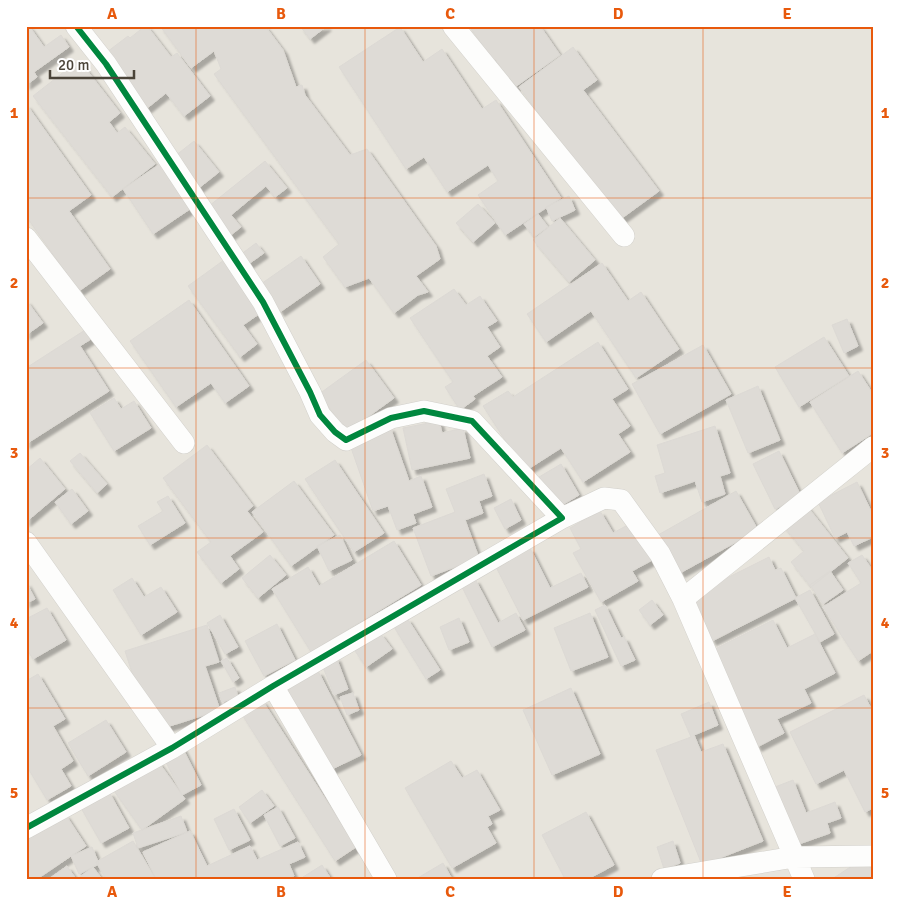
<svg xmlns="http://www.w3.org/2000/svg" width="899" height="905" viewBox="0 0 899 905" font-family="Signika,sans-serif">
<defs>
<filter id="shadow"><feDropShadow dx="4.5" dy="4.5" stdDeviation="1" flood-color="#0004"/></filter>
</defs>
<rect width="100%" height="100%" fill="#f4f2ee"/>
<!-- residential -->
<path fill="#e7e4dc" d="M26,26H873V879H26Z"/>
<!-- building -->
<path fill="#dedbd6" stroke="#dcd9d4" filter="url(#shadow)" d="M26,26H29L44,47L61,35L69,47L34,72L37,77L26,85Z
M145,26H147L171,57L177,53L210,96L184,116L166,93L146,109L103,55L128,36L130,38Z
M160,26H265L283,50L296,87L302,85L305,95L350,155L367,149L436,246L440,259L416,276L428,292L418,295L394,313L369,278L345,287L323,257L339,244L214,74L221,69L214,51L191,68Z
M300,26H327L310,39Z
M469,26H540L560,55L515,87L495,59L493,60Z
M400,27L423,62L442,49L482,109L496,100L561,198L505,235L478,195L498,181L488,165L447,192L424,157L406,169L339,67Z
M573,47L597,80L583,90L659,191L618,221L519,87Z
M79,60L120,113L109,122L117,133L125,127L155,164L112,197L33,96Z
M26,104L91,195L69,211L110,269L79,291L26,216Z
M194,141L219,172L195,191L170,160Z
M265,161L287,188L275,197L266,186L231,215L241,227L227,238L204,210Z
M163,162L193,207L153,234L123,189Z
M569,196L575,210L552,221L546,207Z
M478,204L495,223L473,242L456,223Z
M538,214L548,227L534,237L524,224Z
M560,218L595,260L569,282L533,240Z
M256,243L264,253L247,265L240,255Z
M301,256L320,284L280,312L270,296L258,286Z
M224,260L262,312L243,325L257,344L240,357L188,286Z
M602,263L628,301L641,292L679,349L636,378L591,311L546,342L527,314Z
M454,289L466,305L480,296L497,321L487,327L500,347L487,356L502,377L473,396L475,399L460,410L445,387L453,382L410,318Z
M26,300L43,323L26,335Z
M189,300L249,386L225,403L211,383L176,407L130,341Z
M847,319L858,346L844,353L832,325Z
M85,330L91,339L80,346L109,391L26,444V368Z
M824,337L849,376L799,407L775,367Z
M598,342L628,389L612,399L630,426L618,434L630,452L583,482L561,448L525,471L483,406L508,391L513,397Z
M703,345L731,394L660,434L632,384Z
M366,360L394,398L347,432L319,394Z
M858,371L873,394V433L842,453L810,402Z
M758,386L780,440L748,453L726,400Z
M114,398L121,409L134,401L151,428L114,451L90,413Z
M439,421L442,433L463,428L470,458L412,470L403,428Z
M715,426L730,473L720,476L725,494L702,502L695,481L660,493L655,476L665,473L657,445Z
M390,427L409,481L421,476L432,507L413,514L416,523L397,530L388,506L373,511L349,442Z
M207,445L253,506L247,511L263,532L230,556L239,569L221,583L197,552L211,542L163,478Z
M779,451L801,496L775,509L753,464Z
M80,453L107,484L97,493L70,461Z
M40,458L65,489L26,522V470Z
M335,460L384,533L354,552L305,479Z
M561,464L579,495L557,508L539,477Z
M484,474L492,496L479,501L483,513L465,520L479,558L431,576L413,528L455,512L446,489Z
M294,481L334,535L291,566L252,512Z
M857,482L873,515V537L854,546L847,532L835,538L818,502Z
M72,489L88,511L71,524L55,502Z
M736,491L758,530L680,573L658,535Z
M168,496L185,523L150,545L138,526L163,511L157,502Z
M511,499L521,520L505,529L494,508Z
M806,505L848,558L811,587L791,562L804,551L782,524Z
M600,511L613,533L635,521L656,558L632,571L638,581L601,602L573,553L581,549L570,528Z
M340,535L352,560L329,571L317,546Z
M394,541L421,585L311,652L272,589L308,567L319,586Z
M530,548L550,588L581,573L588,587L523,620L495,565Z
M270,555L286,575L258,598L242,578Z
M862,555L873,571V651L858,661L823,607L861,583L848,563Z
M769,557L775,570L781,568L796,598L712,641L689,597Z
M830,571L843,590L823,604L810,585Z
M132,578L144,597L161,587L177,612L141,635L113,590Z
M475,579L498,623L516,613L525,630L492,647L462,587Z
M26,582L35,599L26,603Z
M810,590L834,634L820,642L795,598Z
M652,600L663,615L650,625L639,610Z
M605,605L621,638L624,637L635,660L621,666L595,610Z
M47,608L66,640L33,659L26,648V619Z
M590,613L608,657L571,671L554,628Z
M220,615L238,647L225,654L207,623Z
M407,618L440,670L426,679L394,627Z
M459,618L469,642L449,650L440,627Z
M773,620L787,648L815,634L835,673L804,689L811,703L777,719L784,733L757,747L709,652Z
M277,624L295,660L264,676L245,641Z
M207,625L219,662L205,666L220,710L151,732L125,651Z
M380,633L392,649L366,667L355,651Z
M336,657L348,689L334,695L321,662Z
M227,658L239,678L233,682L221,661Z
M318,671L361,755L326,772L283,687Z
M38,674L65,719L53,726L73,761L61,769L71,786L47,800L26,765V681Z
M235,687L238,697L222,702L219,693Z
M571,688L600,754L552,775L523,710Z
M353,693L359,710L347,715L340,697Z
M864,695L873,712V808L865,812L844,770L816,784L790,732Z
M262,700L356,847L335,861L241,713Z
M709,702L718,725L694,735L701,752L723,744L763,841L702,865L656,750L691,737L681,714Z
M106,720L126,752L88,776L68,743Z
M181,745L201,785L182,795L162,754Z
M157,760L185,799L142,830L114,791Z
M451,761L462,778L477,770L500,810L488,816L492,824L487,827L496,843L452,868L405,788Z
M793,780L806,813L835,802L841,818L827,823L830,833L796,845L775,787Z
M262,790L274,806L250,823L239,807Z
M109,792L129,828L101,843L81,808Z
M278,807L295,838L280,846L264,815Z
M234,809L250,840L229,850L214,819Z
M586,812L614,865L588,879H565L542,835Z
M65,814L86,846L37,879H31L26,872V840Z
M181,816L187,832L138,848L133,833Z
M190,831L207,866L250,846L257,860L298,842L305,857L289,864L294,876L288,879H156L143,852Z
M133,841L155,878L106,879L96,862Z
M673,841L680,863L664,869L657,847Z
M92,847L99,864L79,874L71,856Z
M864,858L873,872V879H832Z
M443,863L452,879H416Z
M322,865L331,879H305L303,877Z
M67,866L76,879H49Z
M93,867L102,879H77Z"/>
<g fill="none" stroke-linecap="round" stroke-linejoin="round">
<!-- minor casing -->
<g stroke="#d2d0cb" stroke-width="22">
<path id="minor" d="M453,26L624,236
M26,238L184,443
M562,518L604,498L621,500L660,554L683,599
M26,542L172,748
M273,686L386,879
M26,828L172,748L273,686L562,518L472,421L424,411L391,418L346,440L335,432L320,415L310,392L263,302L106,64L76,26
M662,879L794,857L873,856
M804,879L683,599L873,447"/>
</g>
<!-- minor -->
<use href="#minor" stroke="#fdfdfc" stroke-width="21"/>
<!-- cycleway casing -->
<g stroke="#fff" stroke-width="9">
<path id="cycleway" d="M26,828L172,748L273,686L562,518L472,421L424,411L391,418L346,440L335,432L320,415L310,392L263,302L106,64L76,26"/>
</g>
<!-- cycleway -->
<use href="#cycleway" stroke="#00873e" stroke-width="6"/>
</g>
<!-- grid -->
<path fill="none" stroke="#e8590c" stroke-width="1" stroke-opacity="0.55" d="M196,26V879M365,26V879M534,26V879M703,26V879M26,198H873M26,368H873M26,538H873M26,708H873"/>
<!-- border -->
<rect width="899" height="905" fill="none" stroke="#ffffff" stroke-width="55"/>
<!-- scale -->
<path d="M50 70v8h84v-8" fill="none" stroke="#4b4439" stroke-width="2.5"/>
<text x="58" y="70" font-size="15" fill="#4b4439" stroke="#ffffff" stroke-width="4" paint-order="stroke">20 m</text>
<rect x="28" y="28" width="844" height="850" fill="none" stroke="#e8590c" stroke-width="2"/>
<g font-size="16" text-anchor="middle" font-weight="bold" fill="#e8590c">
<text x="112" y="19">A</text>
<text x="281" y="19">B</text>
<text x="450" y="19">C</text>
<text x="618" y="19">D</text>
<text x="787" y="19">E</text>
<text x="14" y="118">1</text>
<text x="885" y="118">1</text>
<text x="14" y="288">2</text>
<text x="885" y="288">2</text>
<text x="14" y="458">3</text>
<text x="885" y="458">3</text>
<text x="14" y="628">4</text>
<text x="885" y="628">4</text>
<text x="14" y="798">5</text>
<text x="885" y="798">5</text>
<text x="112" y="897">A</text>
<text x="281" y="897">B</text>
<text x="450" y="897">C</text>
<text x="618" y="897">D</text>
<text x="787" y="897">E</text>
</g>
</svg>
